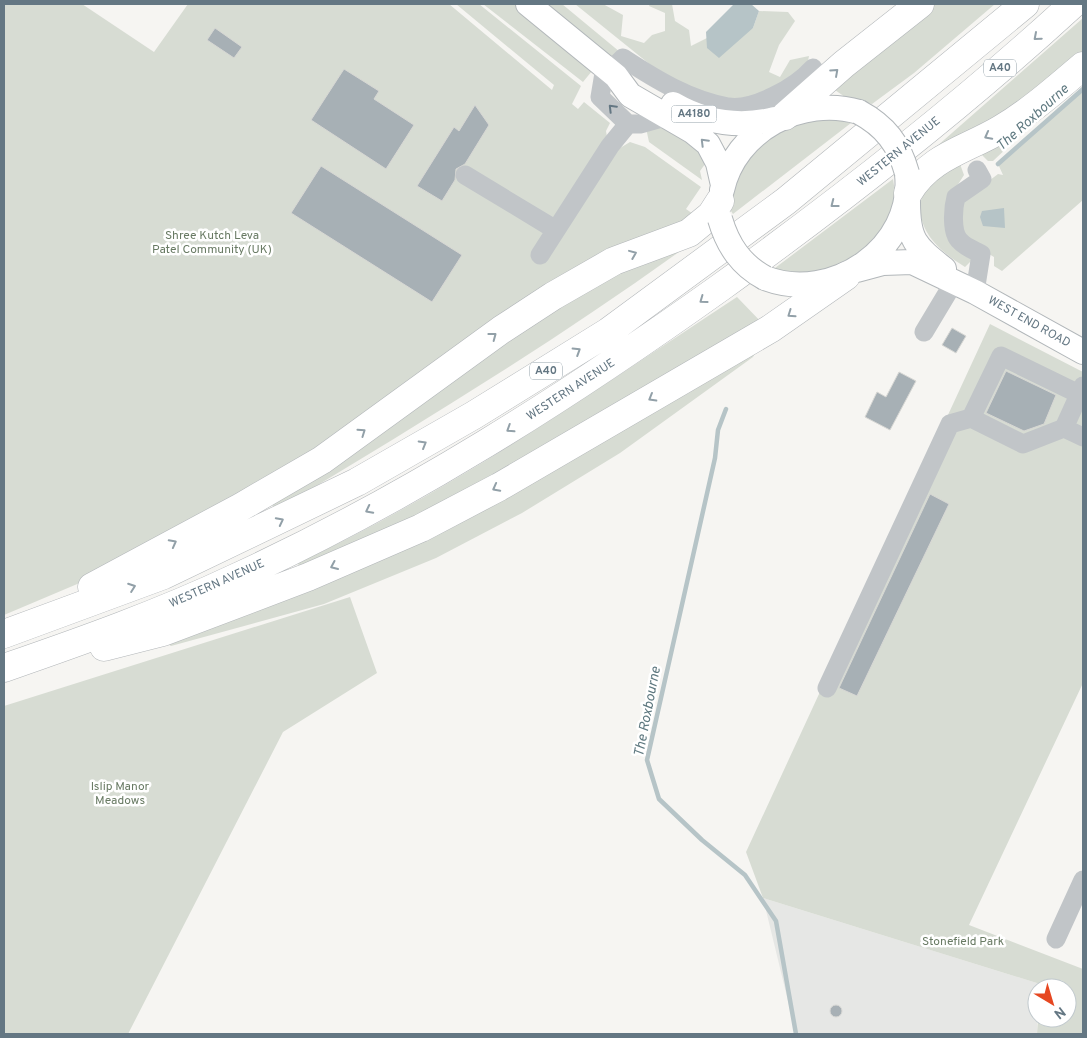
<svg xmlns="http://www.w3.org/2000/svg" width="1087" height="1038" viewBox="0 0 1087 1038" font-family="Overpass,sans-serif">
<rect width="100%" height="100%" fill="#f6f5f2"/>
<!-- built -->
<path fill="#e6e7e5" d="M763,898L1040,984V988H1037V1034H796Z"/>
<!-- green -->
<path fill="#d7dcd3" d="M4,4H82L154,52L188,4H449L552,90L554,85L456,4H479L581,86L572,104L578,109L584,102L610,123L606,131L607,137L620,148L630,142L645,147L701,187L686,209L696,216L340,435L108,571L4,615Z
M483,4H514L563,44L592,71L583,82Z
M543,4H562L620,52L611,59Z
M575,4H603L623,15L621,36L644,43L652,35L665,31V13L649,6L650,4H672L675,21L689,30L691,46L707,38V48L753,28L759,11L788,12L795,21L779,45L769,72L780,77L790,60L809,56L804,81L729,104L673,83Z
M935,4H995L914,73L872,104L845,97L835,90L903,26Z
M1083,18V55L1016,106L928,154Z
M1083,89V200L1002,271L994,266V257L962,238L960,203L998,174L1003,175L998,164Z
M830,117L851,123L733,214L729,208C734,192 738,171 749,157C768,132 799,121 830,117Z
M655,126L677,130L708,160L700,171L702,180L649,142L646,128Z
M1003,138L1010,145L993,161H988L981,154L960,164L964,175L950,197L972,260L965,267C933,247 909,223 926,183Z
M893,179L896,198L883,233L840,272L780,274L775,268Z
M694,241C560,339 417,425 275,511L271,501L525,325L589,286Z
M737,297L764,325L511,473L300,571L298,563C453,490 594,391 737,297Z
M990,324L1083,372V683L969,925L1083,969V1034H1037L1038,1018H1067V988H1040V984L763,898L746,852Z
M760,343L753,357L620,453L522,513L436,558L324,604L171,646L163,641L318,585Z
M350,597L377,673L283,732L128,1034H4V706Z"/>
<!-- water -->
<path fill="#b6c4c7" d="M751,4L759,11L753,28L719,58L707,48L706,32L733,5Z
M1004,208L1005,228L983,226L980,217L982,211Z"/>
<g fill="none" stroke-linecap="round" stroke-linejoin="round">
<!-- stream -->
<path stroke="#b6c4c7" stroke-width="4.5" d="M998,164L1083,89
M726,409L718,430L715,458L647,760L659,799L702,840L745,875L776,921L796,1034"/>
</g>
<!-- building -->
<path fill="#a7b0b5" stroke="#d7d7d4" d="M215,28L242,47L234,58L207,40Z
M344,69L379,91L374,99L414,125L386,169L311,120Z
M475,105L489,125L465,164L456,169L455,180L442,201L417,186L454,127L459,131Z
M321,166L462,255L432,302L291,213Z
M952,328L966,336L956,353L942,345Z
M1006,371L1056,395L1044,424L1024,431L986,413Z
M899,372L916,381L890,430L865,417L877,392L886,397Z
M930,494L949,504L857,696L839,688Z
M830 1011a6 6 0 1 1 12 0a6 6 0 1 1-12 0Z"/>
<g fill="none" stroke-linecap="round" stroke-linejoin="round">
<!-- major casing -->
<g stroke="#b2b7ba" stroke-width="26">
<path id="major" d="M528,4L616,76L630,95L692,131L708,144L718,163L723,185
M673,104C704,122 739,128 775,119
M722,190C735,130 802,95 859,112
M908,202C908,240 915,246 944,269
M857,270L883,263L912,262L975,292L1083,352
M765,278C832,304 915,248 907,174"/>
</g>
<!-- highway casing -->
<g stroke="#b2b6b9" stroke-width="29">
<path id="highway" d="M785,116L844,64L920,4
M908,193C930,156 966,150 1001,129C1030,112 1057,88 1083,66
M92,587L241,507L322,460L501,330L553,296L614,261L689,233L711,215L720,201
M4,634L164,575L357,482L474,415L608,332L786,201L1025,4
M104,647L163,632L308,577L421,528L499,487L770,329L846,276
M4,668C82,641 161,613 235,578C407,499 567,397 721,287C843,199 962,106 1073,4"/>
</g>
<!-- minor -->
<path stroke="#c1c5c8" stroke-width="19" d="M605,67L600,97L628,124H640L665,117
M610,71L623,58C655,79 689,100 728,107C754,111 796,87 813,68
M465,175L556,230
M540,255L610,146L628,124
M975,292L981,254C974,250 965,247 960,241C951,233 953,208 956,197L982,179L977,170
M924,332L954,282
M1083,386L1064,428L1083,437
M1064,428L1023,444L971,418L1001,356L1079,394
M827,688L950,424L971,418
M1056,939L1083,880"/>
<!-- major -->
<use href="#major" stroke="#fff" stroke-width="24"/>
<!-- highway -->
<use href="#highway" stroke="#fff" stroke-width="28"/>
<!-- major-bridge casing -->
<g stroke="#b2b7ba" stroke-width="26" stroke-linecap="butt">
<path id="major-bridge" d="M859,112C885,126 899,144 907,173
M720,219C728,246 741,265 765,278"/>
</g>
<!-- major-bridge -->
<use href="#major-bridge" stroke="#fff" stroke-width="24"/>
</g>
<!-- one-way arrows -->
<defs><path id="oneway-chevron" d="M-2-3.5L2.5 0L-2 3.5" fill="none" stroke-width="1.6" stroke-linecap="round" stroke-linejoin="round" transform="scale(1.25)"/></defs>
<g stroke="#92a0a8">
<use href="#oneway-chevron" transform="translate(1037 37) rotate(139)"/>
<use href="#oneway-chevron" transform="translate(835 72) rotate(-42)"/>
<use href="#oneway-chevron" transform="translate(988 136) rotate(152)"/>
<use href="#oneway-chevron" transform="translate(704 142) rotate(-135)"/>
<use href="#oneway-chevron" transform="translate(834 204) rotate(142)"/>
<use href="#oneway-chevron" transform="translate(633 254) rotate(-22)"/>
<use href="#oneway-chevron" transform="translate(703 300) rotate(144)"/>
<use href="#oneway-chevron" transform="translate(791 314) rotate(145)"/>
<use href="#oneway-chevron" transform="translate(493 336) rotate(-37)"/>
<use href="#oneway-chevron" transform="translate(577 351) rotate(-32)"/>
<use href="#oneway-chevron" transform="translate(652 398) rotate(150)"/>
<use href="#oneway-chevron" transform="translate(510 429) rotate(147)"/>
<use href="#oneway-chevron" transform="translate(362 432) rotate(-35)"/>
<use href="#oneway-chevron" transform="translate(423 444) rotate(-30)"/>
<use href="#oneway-chevron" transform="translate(496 488) rotate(152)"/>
<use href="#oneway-chevron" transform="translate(369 510) rotate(153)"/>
<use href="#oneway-chevron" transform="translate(280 521) rotate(-27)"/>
<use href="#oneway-chevron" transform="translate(173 543) rotate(-28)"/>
<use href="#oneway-chevron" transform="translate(334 566) rotate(156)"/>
<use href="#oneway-chevron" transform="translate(132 587) rotate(-20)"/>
</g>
<use stroke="#647783" href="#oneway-chevron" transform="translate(612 108) rotate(-135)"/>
<g text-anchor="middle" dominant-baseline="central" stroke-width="5" stroke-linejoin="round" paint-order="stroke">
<!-- shield labels -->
<g fill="#fff" stroke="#92a0a8" stroke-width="1">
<rect x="984" y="59.5" width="32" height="17" rx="4"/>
<rect x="671.5" y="105.5" width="45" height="17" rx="4"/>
<rect x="530" y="362.5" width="32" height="17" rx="4"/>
</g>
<g font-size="11" font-weight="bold" fill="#647783">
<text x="1000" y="68">A40</text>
<text x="694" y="114">A4180</text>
<text x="546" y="371">A40</text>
</g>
<!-- street labels -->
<g font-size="12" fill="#647783" stroke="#fff">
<text transform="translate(899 152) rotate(-39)">WESTERN AVENUE</text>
<text transform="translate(1029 322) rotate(29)">WEST END ROAD</text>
<text transform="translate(571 390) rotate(-33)">WESTERN AVENUE</text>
<text transform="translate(217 584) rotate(-24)">WESTERN AVENUE</text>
</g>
<!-- park labels -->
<g font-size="12" fill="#687a63" stroke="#fff">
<text x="212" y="236">Shree Kutch Leva<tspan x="212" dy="14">Patel Community (UK)</tspan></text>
<text x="120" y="787">Islip Manor<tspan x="120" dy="14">Meadows</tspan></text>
<text x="963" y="942">Stonefield Park</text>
</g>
<!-- water labels -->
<g font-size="14" font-style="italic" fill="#5f7980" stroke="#fff">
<text transform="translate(1033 118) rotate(-42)">The Roxbourne</text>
<text transform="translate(648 712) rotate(-79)">The Roxbourne</text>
</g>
</g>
<!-- border -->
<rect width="1087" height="1038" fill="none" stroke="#647783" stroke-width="10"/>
<!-- north arrow -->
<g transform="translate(1052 1003) rotate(142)"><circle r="24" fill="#ffffff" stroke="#c1c9cd"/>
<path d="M0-4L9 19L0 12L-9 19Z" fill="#e64721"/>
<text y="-8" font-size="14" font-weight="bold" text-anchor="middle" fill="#647783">N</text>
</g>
</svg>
